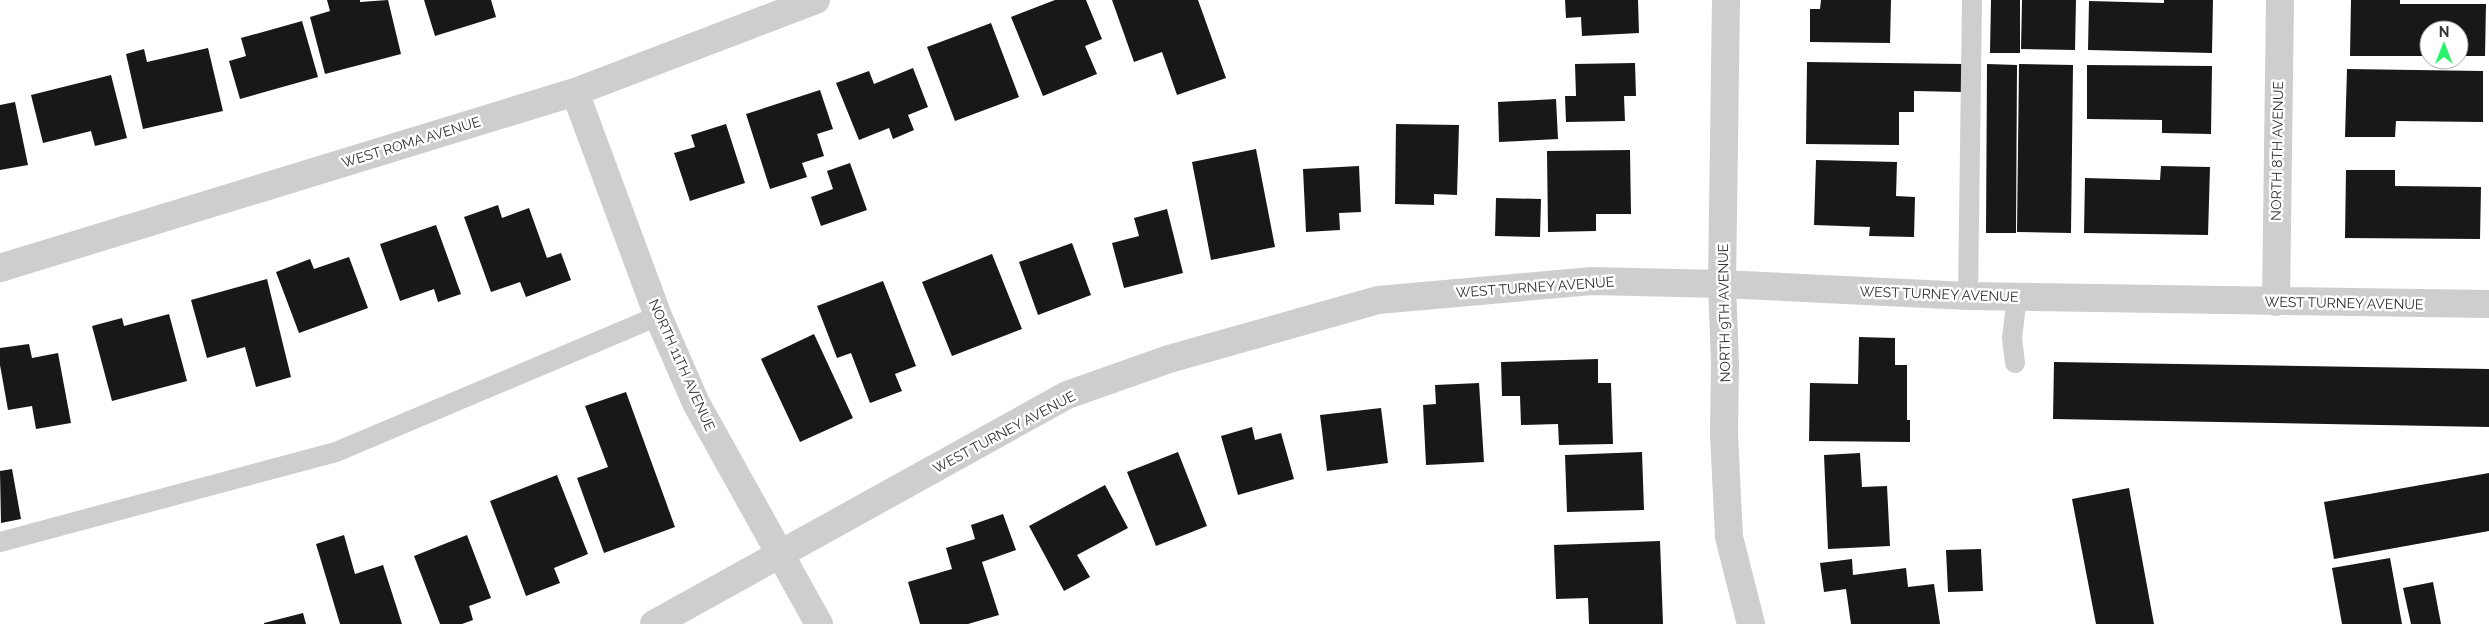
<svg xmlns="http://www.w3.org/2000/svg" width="2489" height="624" viewBox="0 0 2489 624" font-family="Raleway,sans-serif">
<rect width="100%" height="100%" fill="#fff"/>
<!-- building -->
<path fill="#181818" d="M327,0H360V2L388,0L401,54L325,74L310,17L330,11Z
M424,0H491L496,17L435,36Z
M1055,0H1086L1102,39L1085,46L1097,74L1043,96L1011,17Z
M1112,0H1198L1226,78L1177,95L1162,52L1134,62Z
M1565,0H1638L1639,33L1582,36L1581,17L1566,18Z
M1821,0H1891L1890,43L1810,42V9H1820Z
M1991,0H2020V53H1990Z
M2022,0H2076L2075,50L2021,49Z
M2164,0H2213L2212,53L2088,50L2089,1L2164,3Z
M2351,0H2400V4H2486L2485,56H2459V30H2429V56H2350Z
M302,21L318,77L240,99L229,61L246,56L241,38Z
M991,23L1019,97L955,121L927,47Z
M208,48L223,111L143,129L126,54L144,49L147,62Z
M1807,62L1963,64L1962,92L1914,91V112H1899V145L1806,144Z
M1635,63L1636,96H1624L1625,121L1566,122L1565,96H1576L1575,64Z
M1987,64L2017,65L2016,233H1986Z
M2019,64L2073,65L2071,233L2017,232Z
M2087,65L2212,66L2211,134L2162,133V120L2087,119Z
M913,68L928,107L908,115L914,130L893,139L889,128L859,140L836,83L869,71L874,84Z
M2347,69L2483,71V122L2396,121L2395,137H2345Z
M111,75L127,138L95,146L91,131L43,143L31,95Z
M820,90L833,129L817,134L824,156L802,163L807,177L770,189L746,114Z
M1556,99L1558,139L1499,142L1498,102Z
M15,102L28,165L0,170V105Z
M726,124L745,183L690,201L674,153L695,147L691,135Z
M1396,124L1459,125L1457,195L1434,194V205L1395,204Z
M1256,149L1275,247L1211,260L1192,162Z
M1630,150L1631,214H1596V231L1548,232L1547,151Z
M1816,160L1897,162L1896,196L1915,197L1914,237L1869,236L1870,227L1814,225Z
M850,163L867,210L821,226L811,197L833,189L827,171Z
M1359,166L1361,212L1339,213L1340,230L1306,232L1303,169Z
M2161,166L2210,167L2208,235L2084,233L2085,178L2160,180Z
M2346,170H2395V186L2481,187L2480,239L2345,238Z
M1496,198L1541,199L1540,237L1495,236Z
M498,205L502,218L529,208L547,258L561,253L571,280L526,297L520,282L491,292L464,217Z
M1167,209L1183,273L1124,288L1112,243L1139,236L1134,218Z
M436,225L461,294L438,302L434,289L400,301L380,244Z
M1072,243L1091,295L1038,315L1019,262Z
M992,254L1022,329L952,356L922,282Z
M349,257L368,308L299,333L276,272L310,259L314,269Z
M267,279L291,377L256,387L245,347L207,358L191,300Z
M883,281L916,366L895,374L902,391L870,403L851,353L837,358L817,306Z
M169,314L187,381L112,401L92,326L122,318L124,326Z
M814,334L853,418L800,442L761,359Z
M1859,337L1895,338V365H1907V420H1910V442L1809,441L1810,383L1858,384Z
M29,344L32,358L58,353L71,423L36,429L32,406L8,410L0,365V348Z
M1598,359V383H1611L1613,444L1559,445L1558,424L1521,425L1520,396H1502L1501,362Z
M2054,362L2489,369V427L2053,419Z
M1479,383L1484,462L1426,465L1423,405L1436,404L1435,385Z
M626,392L675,527L604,553L577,478L608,467L585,406Z
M1381,408L1388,463L1327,471L1320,415Z
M1252,427L1255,440L1281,433L1294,479L1238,495L1221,436Z
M1178,452L1207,526L1156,546L1127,472Z
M1642,452L1644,510L1567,512L1565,455Z
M1860,453L1862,487L1887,486L1890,546L1828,549L1824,455Z
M12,469L21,519L1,523L0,471Z
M2489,473V531L2334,559L2324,502Z
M557,475L588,554L554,568L560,583L526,596L490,501Z
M1105,485L1128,528L1077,555L1090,577L1064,591L1029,526Z
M2129,488L2154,624H2096L2072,499Z
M1003,514L1016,550L982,562L999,615L968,624H920L908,582L952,569L946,548L975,539L971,525Z
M344,535L355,574L383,565L402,624H340L316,544Z
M467,535L491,598L469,606L473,620L462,624H440L414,556Z
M1660,541L1663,624H1589L1588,598L1556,599L1554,545Z
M1981,549L1983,591L1948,592L1946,550Z
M2390,558L2402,624H2342L2332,568Z
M1852,559L1853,575L1906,568L1908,587L1934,584L1940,624H1851L1846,589L1824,592L1820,563Z
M2433,582L2441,624H2411L2403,588Z
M303,613L306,624H264V623Z"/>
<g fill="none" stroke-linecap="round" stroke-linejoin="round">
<!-- service -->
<path stroke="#cecece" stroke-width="20" d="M1968,296L1972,0
M2015,363L2012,338L2017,297
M0,542L336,452L658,316"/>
<!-- minor -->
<path stroke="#cecece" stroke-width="28" d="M1726,0L1722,284L1725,364L1724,434L1729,537L1751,624
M575,92L658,316L696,403L819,624
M0,268L575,92L816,0
M2276,302L2280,0
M654,624L1067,395L1169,359L1378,300L1592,281L1722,284L1968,296L2489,304"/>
</g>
<g text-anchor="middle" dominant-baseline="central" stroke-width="5" stroke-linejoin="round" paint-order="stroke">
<!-- street labels -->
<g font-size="14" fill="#313131" stroke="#fff">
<text transform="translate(411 142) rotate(-17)">WEST ROMA AVENUE</text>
<text transform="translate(2277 151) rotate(-89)">NORTH 8TH AVENUE</text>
<text transform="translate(1535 287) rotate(-4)">WEST TURNEY AVENUE</text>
<text transform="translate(1939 294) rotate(2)">WEST TURNEY AVENUE</text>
<text transform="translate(2344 303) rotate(1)">WEST TURNEY AVENUE</text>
<text transform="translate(1724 313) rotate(-91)">NORTH 9TH AVENUE</text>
<text transform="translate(682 365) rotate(66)">NORTH 11TH AVENUE</text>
<text transform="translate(1004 432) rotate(-28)">WEST TURNEY AVENUE</text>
</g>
</g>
<!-- north arrow -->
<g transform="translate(2444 45)"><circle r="24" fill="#ffffff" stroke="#adadad"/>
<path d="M0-4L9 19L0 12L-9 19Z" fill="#28f36b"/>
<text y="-8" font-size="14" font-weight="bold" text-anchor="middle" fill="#313131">N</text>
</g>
</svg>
